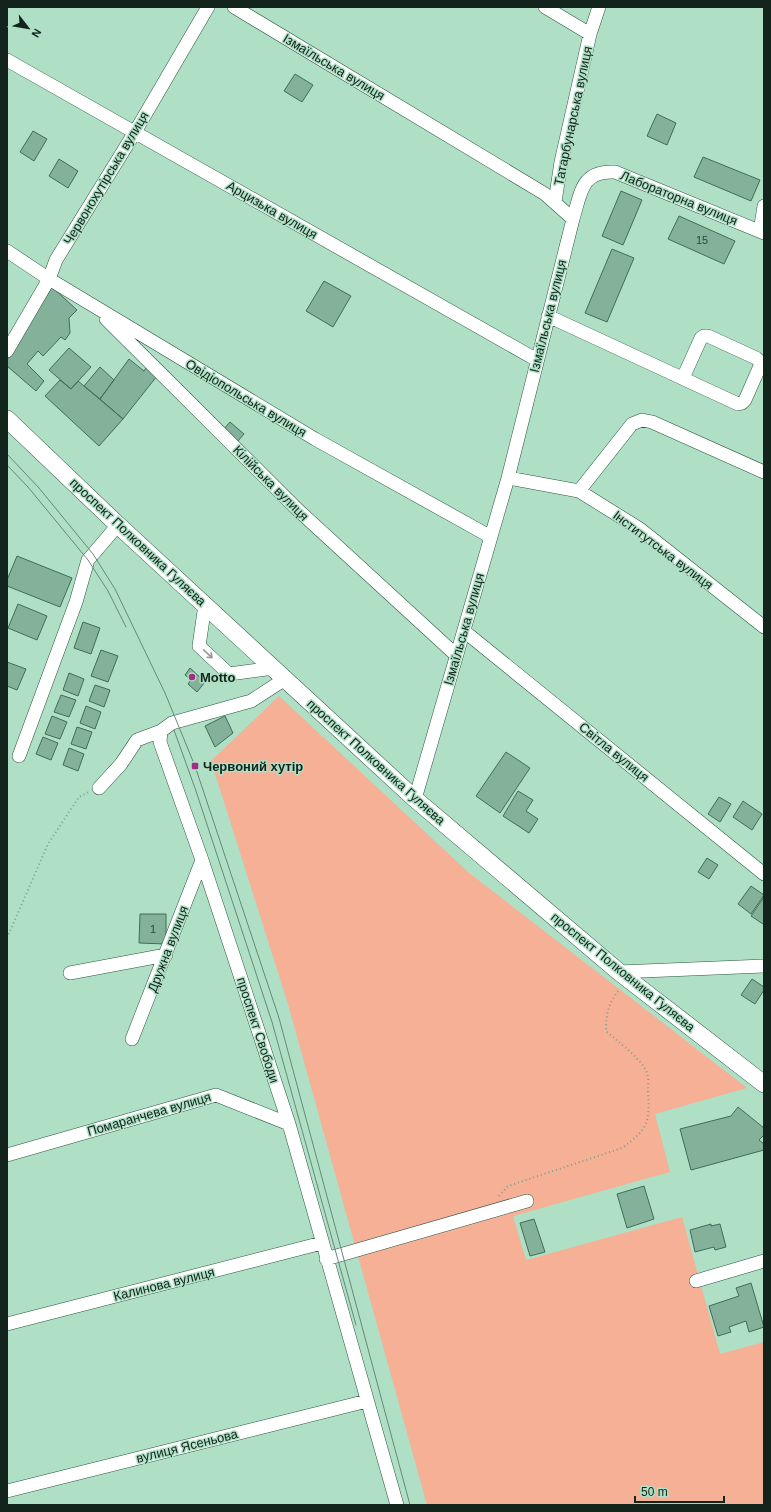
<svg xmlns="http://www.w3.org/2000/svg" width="771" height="1512" viewBox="0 0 771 1512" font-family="Arial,sans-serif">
<rect width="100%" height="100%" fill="#afdfc5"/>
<!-- green -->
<path fill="#f5b096" d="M279,696L468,872L747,1088L655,1114L670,1172L513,1216L526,1260L682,1217L720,1354L764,1342V1505H427L288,1004L211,761Z"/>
<!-- building -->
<path fill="#83b199" stroke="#416d57" d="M295,74L313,85L302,102L284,91Z
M657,114L676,123L667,145L647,136Z
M33,131L47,139L34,161L20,152Z
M703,157L760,180L751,201L694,177Z
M59,159L78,171L68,188L49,176Z
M621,191L642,200L623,245L602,236Z
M679,216L735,241L724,264L668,239Z
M612,249L634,258L607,322L585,313Z
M324,281L351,296L333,327L306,311Z
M52,287L77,310L69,318L70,333L65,340L61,337L43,356L38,351L27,364L44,381L36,391L7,366V360Z
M69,348L91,367L71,389L49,370Z
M129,359L144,371L146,368L157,376L123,419L100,399Z
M100,367L114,380L100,399L84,386Z
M60,380L71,389L78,381L123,419L99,446L45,396Z
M230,422L244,434L237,442L223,430Z
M17,556L72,578L60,607L7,586V580Z
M18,604L47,616L37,640L8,628Z
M83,622L100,628L91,654L74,648Z
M101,650L118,656L108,682L91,676Z
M7,662L26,669L17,690L7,686Z
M190,668L205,682L197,692L188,684L191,680L185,675Z
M69,673L84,679L78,696L63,690Z
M95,685L110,690L104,707L89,701Z
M61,695L76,700L69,717L54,712Z
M86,706L101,712L95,729L80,723Z
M52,716L67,722L60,739L45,734Z
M225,716L233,733L215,747L205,726Z
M77,727L92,732L86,749L71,744Z
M43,737L58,743L51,760L36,754Z
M69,748L84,754L78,771L63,765Z
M506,752L530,768L500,813L476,796Z
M518,791L533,800L526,811L538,819L529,833L503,816Z
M719,797L731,804L720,822L708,814Z
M743,801L762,814L752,830L733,817Z
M707,858L718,865L709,879L698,872Z
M751,886L764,895L751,914L738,904Z
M764,897V923L763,924L751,916Z
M140,914H166V944L139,943Z
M752,979L764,987V990L755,1004L741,995Z
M738,1107L764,1128V1135L759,1140L764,1144V1150L691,1170L680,1129L731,1116Z
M644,1186L654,1219L627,1228L617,1194Z
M534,1219L545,1252L530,1256L520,1223Z
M711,1224V1226L720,1224L726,1247L715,1250L714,1247L695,1252L690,1230Z
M751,1283L764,1327L749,1332L746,1321L729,1327L731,1332L718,1336L709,1306L739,1296L736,1288Z"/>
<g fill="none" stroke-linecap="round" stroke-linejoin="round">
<!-- minor casing -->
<g stroke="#2b5742" stroke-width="14">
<path id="minor" d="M234,7L545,194L573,219
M545,7L590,34L561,162L555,202
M590,34L599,7
M7,60L537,360
M760,231L764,206
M7,251L49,279L315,439L491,537
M548,316L738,404L742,403L745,400L760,366V362L756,358L708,336H704L701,338L683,378
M106,319L298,510L456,655
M7,351L49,279L56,260L135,132L208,7
M508,478L579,491L640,529L764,627
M579,491L632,424L642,420L652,422L764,472
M205,605L199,646L229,674L274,668
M464,631L764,874
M285,679L251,701L172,723L161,731L160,742L202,860L289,1124L397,1505
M19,756L76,602L88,560L118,525
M99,788L121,764L137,740L161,731
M415,799L508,478L573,219C581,193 581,170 615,172L764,233
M619,972L764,966
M70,973L166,955
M132,1039L202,860
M7,1155L216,1095L289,1124
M326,1259L527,1201
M696,1281L764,1261
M7,1324L322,1243
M7,1491L367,1401"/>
</g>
<!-- major casing -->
<g stroke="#2b5742" stroke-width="18">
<path id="major" d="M7,419L118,525L415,799L619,972L764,1084"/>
</g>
<!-- path -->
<path stroke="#7ba18d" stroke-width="2" stroke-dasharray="1 3" stroke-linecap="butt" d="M7,938L48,844L79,797L89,792
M499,1196L508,1186L622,1148C648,1129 650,1123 648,1091C648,1086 649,1078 647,1073C643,1060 617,1041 606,1031C606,1014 608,1004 619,990"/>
<!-- minor -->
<use href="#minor" stroke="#fff" stroke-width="13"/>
<!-- major -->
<use href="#major" stroke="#fff" stroke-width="17"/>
<!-- tram -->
<path stroke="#678977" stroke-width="1" d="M7,454L39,488L93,554L115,589L165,693L195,766L279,1018L410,1505
M7,465L28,487L88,560L108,591L126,627
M174,730L196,791L272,1022L356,1325"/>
</g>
<!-- one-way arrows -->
<defs><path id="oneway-shaft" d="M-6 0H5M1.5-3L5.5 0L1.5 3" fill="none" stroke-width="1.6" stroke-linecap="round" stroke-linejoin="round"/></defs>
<use stroke="#949c98" href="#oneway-shaft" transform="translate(208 654) rotate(43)"/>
<!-- markers -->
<g fill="#a42c82" stroke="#afdfc5" stroke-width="1.5">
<circle cx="192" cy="677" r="4"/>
<rect x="191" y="762" width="8" height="8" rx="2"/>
</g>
<g text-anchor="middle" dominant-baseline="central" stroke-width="3" stroke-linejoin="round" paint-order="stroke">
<!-- number labels -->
<g font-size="11" fill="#2e473a">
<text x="702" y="240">15</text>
<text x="153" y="929">1</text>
</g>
<!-- street labels -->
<g font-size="13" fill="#12241b" stroke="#afdfc5">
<text transform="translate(334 67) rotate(31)">Ізмаїльська вулиця</text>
<text transform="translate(573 116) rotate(-78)">Татарбунарська вулиця</text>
<text transform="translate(106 178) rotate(-59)">Червонохутірська вулиця</text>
<text transform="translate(679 198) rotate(22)">Лабораторна вулиця</text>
<text transform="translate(272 210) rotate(30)">Арцизька вулиця</text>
<text transform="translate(548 316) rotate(-76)">Ізмаїльська вулиця</text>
<text transform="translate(246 398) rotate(31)">Овідіопольська вулиця</text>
<text transform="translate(271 483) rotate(45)">Кілійська вулиця</text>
<text transform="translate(138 542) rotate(43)">проспект Полковника Гуляєва</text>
<text transform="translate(663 550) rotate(37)">Інститутська вулиця</text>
<text transform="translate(464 629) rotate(-74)">Ізмаїльська вулиця</text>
<text transform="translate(614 752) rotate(39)">Світла вулиця</text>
<text transform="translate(376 762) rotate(42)">проспект Полковника Гуляєва</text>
<text transform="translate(168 949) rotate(-69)">Дружна вулиця</text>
<text transform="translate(623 972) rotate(39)">проспект Полковника Гуляєва</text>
<text transform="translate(258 1030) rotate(72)">проспект Свободи</text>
<text transform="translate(149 1114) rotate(-16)">Помаранчева вулиця</text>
<text transform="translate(164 1284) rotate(-14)">Калинова вулиця</text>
<text transform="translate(187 1446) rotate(-14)">вулиця Ясеньова</text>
</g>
<!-- poi labels -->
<g font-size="13" font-weight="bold" fill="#12241b" stroke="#afdfc5" text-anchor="start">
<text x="200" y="677">Motto</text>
<text x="203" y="766">Червоний хутір</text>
</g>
</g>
<!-- border -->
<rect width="771" height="1512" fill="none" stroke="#12241b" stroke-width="16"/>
<!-- north arrow -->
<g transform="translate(28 28) rotate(121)" stroke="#afdfc5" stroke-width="3" paint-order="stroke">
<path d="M0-3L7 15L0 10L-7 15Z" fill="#12241b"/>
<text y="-6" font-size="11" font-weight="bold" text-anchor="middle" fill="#12241b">N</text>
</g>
<!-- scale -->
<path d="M635 1496v6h89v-6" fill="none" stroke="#12241b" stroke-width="2"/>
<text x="641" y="1496" font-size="12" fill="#12241b" stroke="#afdfc5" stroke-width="3" paint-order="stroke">50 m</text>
</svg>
